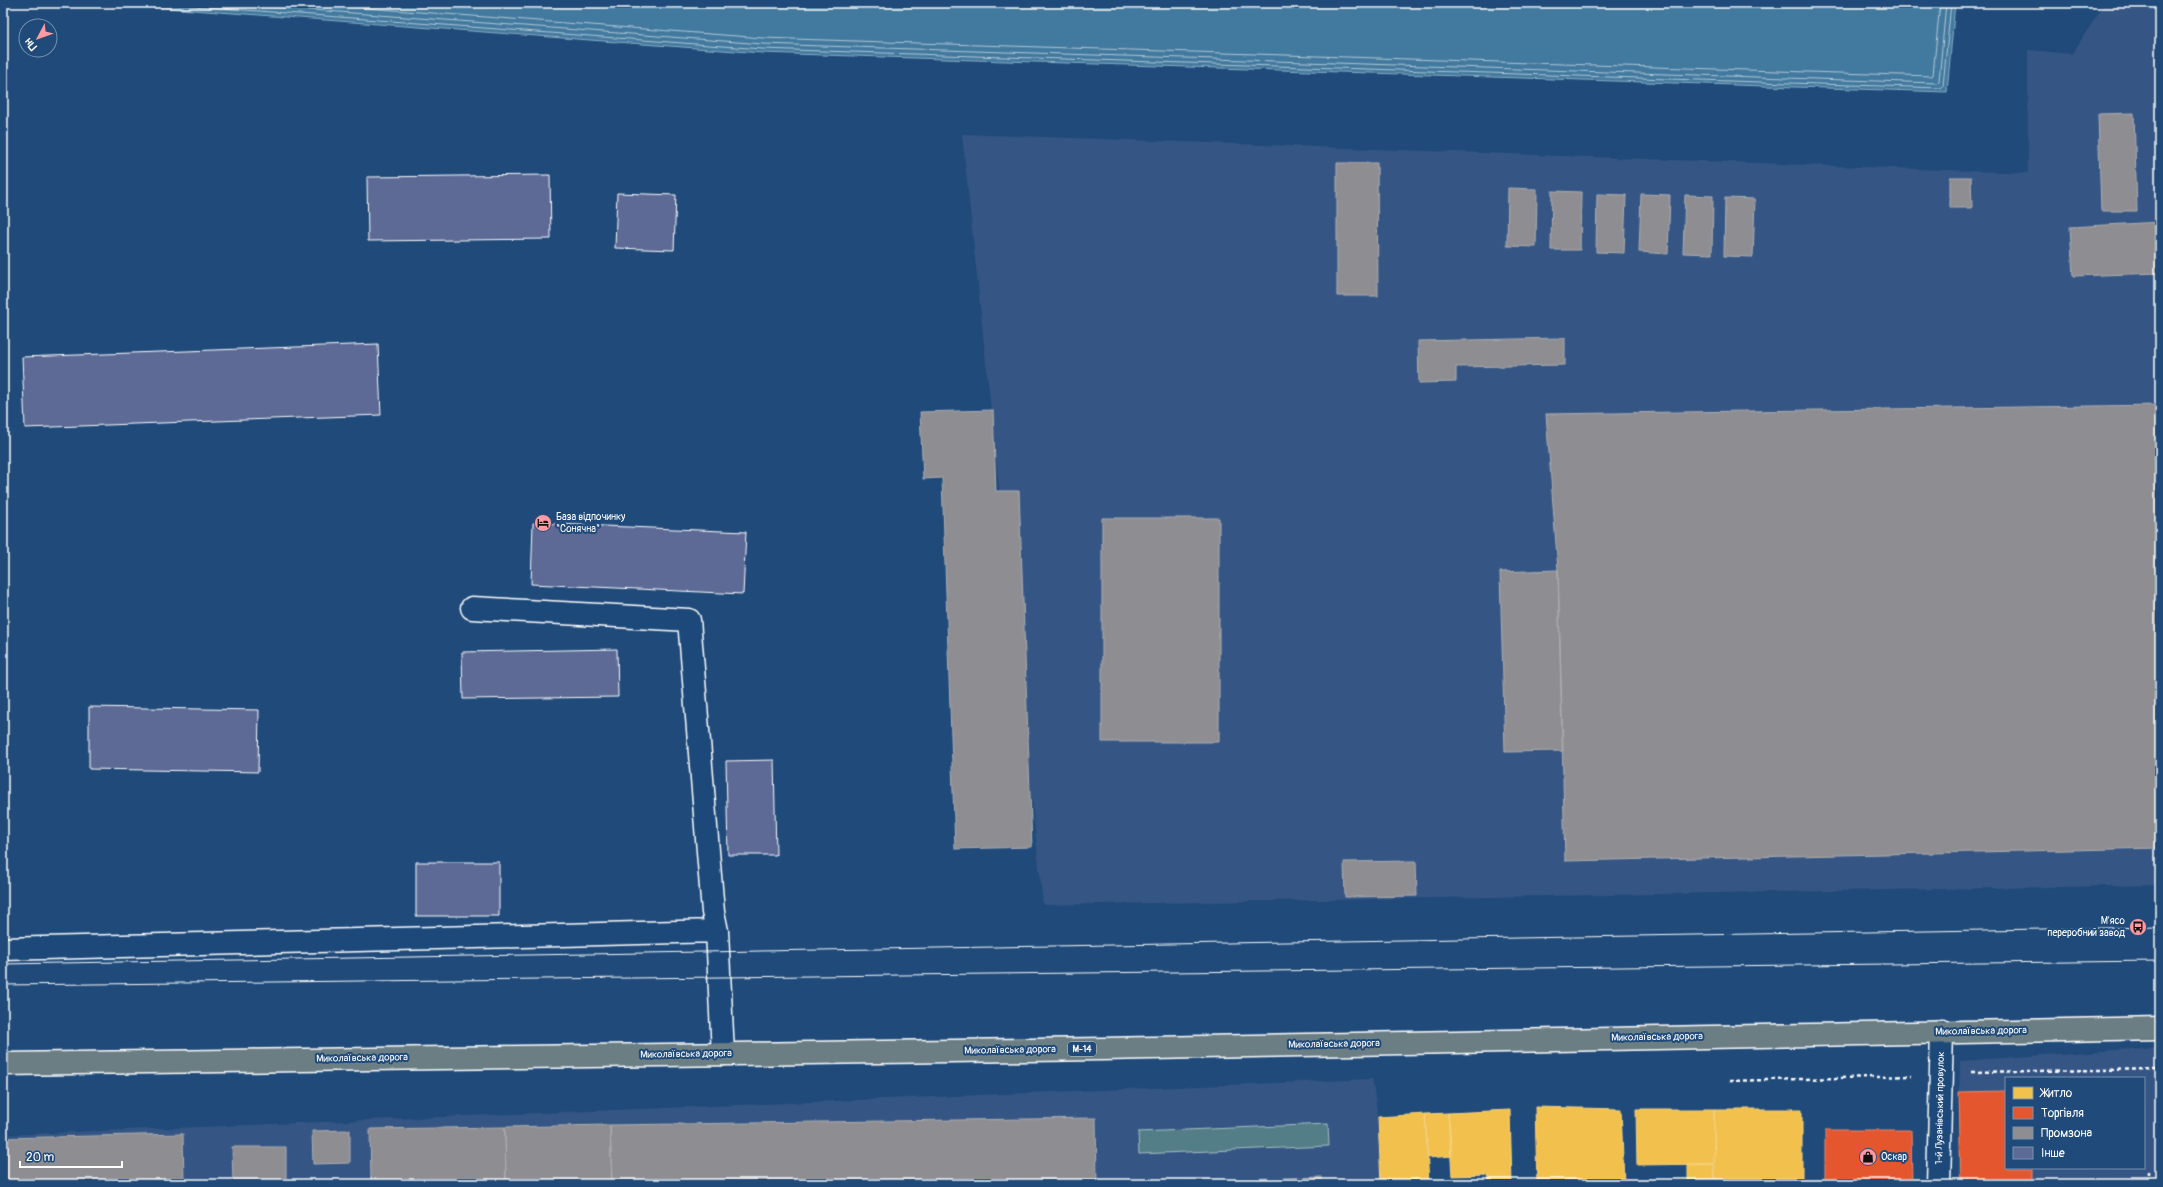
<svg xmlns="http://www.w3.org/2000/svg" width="2163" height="1187" viewBox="0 0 2163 1187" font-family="Pangolin,sans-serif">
<rect width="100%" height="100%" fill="#1f4a7a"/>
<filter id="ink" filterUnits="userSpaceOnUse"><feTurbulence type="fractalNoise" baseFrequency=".025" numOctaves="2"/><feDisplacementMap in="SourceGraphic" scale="8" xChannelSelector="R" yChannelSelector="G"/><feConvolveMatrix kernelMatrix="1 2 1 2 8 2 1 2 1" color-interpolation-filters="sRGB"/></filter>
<g filter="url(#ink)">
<!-- built -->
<path fill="#365784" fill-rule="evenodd" d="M2105,3H2160V885L1043,905L962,134L2028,173V50L2072,54Z
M2160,1047V1184H1958L1960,1061ZM2006,1078H2144V1168H2006Z
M1372,1079L1378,1117L1381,1184H3V1135Z"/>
<!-- green -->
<path fill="#527e87" stroke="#a8bec3" d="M1328,1124L1329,1146L1139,1154L1138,1132Z"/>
<!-- water -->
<path fill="#42799e" stroke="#8eafc5" d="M100,3H1955L1947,92L762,53Z"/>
<!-- homes -->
<path fill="#f2c14e" stroke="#f6d483" d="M1535,1107L1621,1109L1624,1184H1537Z
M1636,1109H1714V1164L1637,1165Z
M1714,1109H1802V1184H1715Z
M1510,1110L1512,1184H1489L1488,1175L1452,1176L1448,1113Z
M1448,1113L1452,1156L1428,1158L1425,1114Z
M1425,1114L1429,1184H1381L1378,1117Z
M1688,1164H1714L1715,1184H1688Z"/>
<!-- shops -->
<path fill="#e4572e" stroke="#ec896d" d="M2006,1091V1168H2032V1184H1961L1959,1092Z
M1825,1130H1911L1912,1184H1825Z"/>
<!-- industry -->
<path fill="#8d8d92" stroke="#afafb3" d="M2134,113L2137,211H2101L2098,114Z
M1337,163H1377L1378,296H1337Z
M1950,177H1971L1972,208H1950Z
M1508,188L1537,189L1536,247L1507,246Z
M1552,191L1581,192L1580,250H1551Z
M1597,194L1626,195L1624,253L1596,252Z
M1641,194L1670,195L1668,254L1639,252Z
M1685,195L1713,196L1712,254L1683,253Z
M1725,198L1755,199L1753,257L1724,256Z
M2160,222V273L2073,276L2070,227Z
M1565,338V365L1456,367V382L1419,383L1418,341Z
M2160,405V848L1565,861L1558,570L1546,414Z
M993,410L996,491H1019L1032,847L955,849L942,478L923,479L920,412Z
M1102,518H1219V742H1102Z
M1558,570L1563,751L1505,752L1500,572Z
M1416,861L1417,896L1345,897L1344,862Z
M1096,1118L1097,1184H612L610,1125Z
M610,1125L612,1184H506L505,1127Z
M505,1127L506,1184H371L370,1129Z
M350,1130V1163L313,1164L312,1131Z
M183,1134L184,1184H3V1138Z
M232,1147H286V1184H233Z
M1322,1177V1184H1133V1183Z"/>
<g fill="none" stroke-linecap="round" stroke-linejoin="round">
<!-- shore -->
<path stroke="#b3c9d8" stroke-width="1" d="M153,3L762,49L1941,88L1943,86L1951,3
M220,3L763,44L1937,83L1939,81L1946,3
M300,3L763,38L1931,76L1933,75L1940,3"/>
</g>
<!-- building -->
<path fill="#5d6a96" stroke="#fff" d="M550,175L551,239L368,241L367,177Z
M617,193L676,195L674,250L615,248Z
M378,344L381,415L25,428L22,357Z
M533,523L746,532L743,594L531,584Z
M617,649L618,697L463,699L462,652Z
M89,707L259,710L258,772L89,769Z
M774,760L776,855H728L726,761Z
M416,862H499V916H416Z"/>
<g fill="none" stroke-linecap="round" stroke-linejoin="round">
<!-- minor casing -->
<g stroke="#fff" stroke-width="25">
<path id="minor" d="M472,608L689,620L713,912L717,931L723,1054
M3,949L717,931
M1938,1184L1942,1031"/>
</g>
<!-- major casing -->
<g stroke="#fff" stroke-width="25">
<path id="major" d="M3,1064L1103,1049L2160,1028"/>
</g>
<!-- path -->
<path stroke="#fff" stroke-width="2.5" stroke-dasharray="4 3" stroke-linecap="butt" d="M1971,1072L2160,1069
M1729,1081L1912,1076
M2149,1184V1174"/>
<!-- minor -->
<use href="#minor" stroke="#1f4a7a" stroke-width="22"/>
<!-- major -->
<use href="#major" stroke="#6b7e84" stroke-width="22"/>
<!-- tram -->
<path stroke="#fff" stroke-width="1" d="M3,964L2160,927
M3,985L2160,961"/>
</g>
</g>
<!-- icons -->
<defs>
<g id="hotel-disc" transform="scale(0.9)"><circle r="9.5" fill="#ff9aa2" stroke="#1f4a7a"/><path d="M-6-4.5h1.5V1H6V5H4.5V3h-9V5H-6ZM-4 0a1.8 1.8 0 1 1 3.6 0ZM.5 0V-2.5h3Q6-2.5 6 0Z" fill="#111"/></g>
<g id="bus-disc" transform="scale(0.9)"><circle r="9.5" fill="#ff9aa2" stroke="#1f4a7a"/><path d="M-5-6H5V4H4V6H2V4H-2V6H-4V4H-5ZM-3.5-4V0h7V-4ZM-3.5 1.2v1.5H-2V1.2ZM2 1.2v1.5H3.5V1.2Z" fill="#111"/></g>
<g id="shop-disc" transform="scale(0.9)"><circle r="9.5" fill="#ff9aa2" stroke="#1f4a7a"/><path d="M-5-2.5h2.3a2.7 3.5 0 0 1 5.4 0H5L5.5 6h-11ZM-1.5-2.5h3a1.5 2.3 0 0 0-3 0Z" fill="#111"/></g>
</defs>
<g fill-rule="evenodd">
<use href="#hotel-disc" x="543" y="523"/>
<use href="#bus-disc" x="2138" y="927"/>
<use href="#shop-disc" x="1868" y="1157"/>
</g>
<g text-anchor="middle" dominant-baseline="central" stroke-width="4" stroke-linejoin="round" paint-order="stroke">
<!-- shield labels -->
<rect fill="#1f4a7a" stroke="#bcc9d7" stroke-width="1" x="1068" y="1042" width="28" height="14" rx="3"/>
<g font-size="9" font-weight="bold" fill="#fff">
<text x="1082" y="1049">М-14</text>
</g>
<!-- poi labels -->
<g font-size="10" fill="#fff" stroke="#1f4a7a" text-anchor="start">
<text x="556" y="517">База відпочинку<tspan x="556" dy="12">"Сонячна"</tspan></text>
<text x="2125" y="921" text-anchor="end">М'ясо<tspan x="2125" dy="12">переробний завод</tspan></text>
<text x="1881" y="1157">Оскар</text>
</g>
<!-- street labels -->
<g font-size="10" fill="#fff" stroke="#1f4a7a">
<text transform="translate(1981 1031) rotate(-1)">Миколаївська дорога</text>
<text transform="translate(1657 1037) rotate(-1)">Миколаївська дорога</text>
<text transform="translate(1334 1044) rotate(-1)">Миколаївська дорога</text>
<text transform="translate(1010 1050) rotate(-1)">Миколаївська дорога</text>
<text transform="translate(686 1054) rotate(-1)">Миколаївська дорога</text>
<text transform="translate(362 1058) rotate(-1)">Миколаївська дорога</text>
<text transform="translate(1940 1108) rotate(-89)">1-й Лузанівський провулок</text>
</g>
</g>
<!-- margin -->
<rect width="2163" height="1187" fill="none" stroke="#1f4a7a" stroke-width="16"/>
<rect x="8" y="8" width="2147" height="1171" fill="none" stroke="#fff" stroke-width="1.5" filter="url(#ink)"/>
<!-- legend -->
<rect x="2005" y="1077" width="140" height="92" fill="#1f4a7a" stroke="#7992af"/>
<rect x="2013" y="1087" width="20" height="12" fill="#f2c14e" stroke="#7992af"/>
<text x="2041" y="1097" font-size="12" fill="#ffffff">Житло</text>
<rect x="2013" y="1107" width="20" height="12" fill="#e4572e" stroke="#7992af"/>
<text x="2041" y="1117" font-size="12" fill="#ffffff">Торгівля</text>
<rect x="2013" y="1127" width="20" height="12" fill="#8d8d92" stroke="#7992af"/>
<text x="2041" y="1137" font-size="12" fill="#ffffff">Промзона</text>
<rect x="2013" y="1147" width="20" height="12" fill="#5d6a96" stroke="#7992af"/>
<text x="2041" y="1157" font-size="12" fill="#ffffff">Інше</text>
<!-- north arrow -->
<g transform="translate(38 38) rotate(229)"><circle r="19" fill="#1f4a7a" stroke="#7992af"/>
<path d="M0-3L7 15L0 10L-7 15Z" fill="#ff9aa2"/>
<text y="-6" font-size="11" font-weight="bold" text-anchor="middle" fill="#ffffff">Пн</text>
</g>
<!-- scale -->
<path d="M20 1161v6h102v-6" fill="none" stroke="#ffffff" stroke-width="2"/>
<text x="26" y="1161" font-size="12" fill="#ffffff" stroke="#1f4a7a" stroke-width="3" paint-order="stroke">20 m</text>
</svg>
